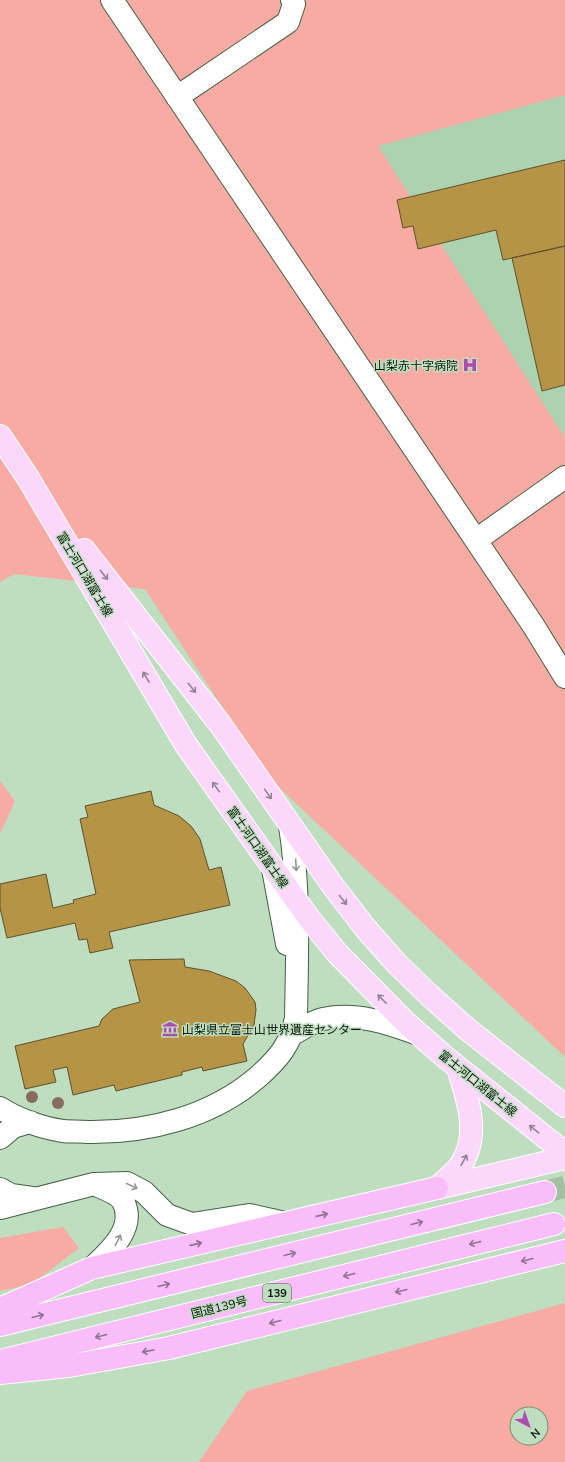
<svg xmlns="http://www.w3.org/2000/svg" width="565" height="1462" viewBox="0 0 565 1462" font-family="Mulish,'Noto Sans JP',sans-serif">
<rect width="100%" height="100%" fill="#bedebf"/>
<!-- built -->
<path fill="#add2af" d="M565,82V646L240,161Z"/>
<!-- green -->
<path fill="#f7aba2" fill-rule="evenodd" d="M0,0H565V95L378,146L565,438V1057L268,777L145,589L14,574L0,582Z
M0,781L15,801L0,834Z
M63,1227L79,1248L32,1284L0,1291V1238Z
M565,1303V1462H199L247,1391ZM517,1414H541V1438H517Z"/>
<!-- building -->
<path fill="#b69446" stroke="#5f502e" d="M565,160V246L503,260L496,230L418,249L413,226L403,228L397,200Z
M565,246V385L542,391L512,258Z
M151,791L154,805L179,816L191,826L200,839L209,870L221,867L230,905L109,932L113,948L90,953L87,939L79,940L75,923L7,938L0,908V884L46,874L53,908L74,903L73,900L96,894L80,819L88,817L85,806Z
M184,959L185,967L209,971L236,981L245,988L255,1002L256,1010L254,1025L243,1044L247,1061L203,1071L202,1067L182,1072V1075L116,1091L114,1085L73,1095L67,1067L53,1070L56,1082L25,1089L15,1046L99,1026L102,1019L113,1009L140,1002L129,960Z"/>
<g fill="none" stroke-linecap="round" stroke-linejoin="round">
<!-- highway-tunnel -->
<path stroke="#a4c0a4" stroke-width="22" stroke-dasharray="22 11" stroke-linecap="butt" d="M545,1192L565,1187"/>
<!-- minor casing -->
<g stroke="#446046" stroke-width="24">
<path id="minor" d="M112,0L533,625L565,677
M177,97L288,22L294,4L292,0
M476,540L565,477
M273,869L287,944
M293,1034C302,1029 313,1021 323,1019C356,1012 388,1023 418,1034
M0,1108C17,1119 42,1128 63,1131C70,1132 79,1131 87,1132C148,1133 212,1117 259,1076C278,1059 291,1044 296,1018C297,954 300,890 290,826
M0,1138L13,1127L30,1122
M0,1189L11,1195L32,1198
M0,1208L94,1184L127,1183L144,1192L167,1215L192,1224L249,1215L285,1223
M92,1268C109,1252 137,1228 123,1201C118,1193 102,1188 94,1184"/>
</g>
<!-- major casing -->
<g stroke="#fff" stroke-width="24">
<path id="major" d="M0,436L28,478L186,745L308,917L337,953L405,1022L445,1057L565,1153
M84,550L220,724L333,886L366,929L397,964L429,995L467,1029L565,1106
M437,1188C444,1181 454,1174 460,1166C481,1136 468,1100 458,1068
M438,1188L565,1158"/>
</g>
<!-- highway casing -->
<g stroke="#fff" stroke-width="24">
<path id="highway" d="M0,1309L92,1268L437,1188
M0,1325L545,1192
M0,1361L554,1224
M0,1373L69,1366L169,1348L565,1251"/>
</g>
<!-- minor -->
<use href="#minor" stroke="#fff" stroke-width="22"/>
<!-- major -->
<use href="#major" stroke="#fbd7fc" stroke-width="22"/>
<!-- highway -->
<use href="#highway" stroke="#f9bdfa" stroke-width="22"/>
</g>
<!-- trees -->
<g fill="#886c5e">
<circle cx="32" cy="1097" r="6"/>
<circle cx="58" cy="1103" r="6"/>
</g>
<!-- one-way arrows -->
<defs><path id="oneway-shaft" d="M-6 0H5M1.5-3L5.5 0L1.5 3" fill="none" stroke-width="1.6" stroke-linecap="round" stroke-linejoin="round"/></defs>
<g stroke="#908291">
<use href="#oneway-shaft" transform="translate(104 575) rotate(52)"/>
<use href="#oneway-shaft" transform="translate(146 677) rotate(-121)"/>
<use href="#oneway-shaft" transform="translate(192 688) rotate(52)"/>
<use href="#oneway-shaft" transform="translate(216 787) rotate(-125)"/>
<use href="#oneway-shaft" transform="translate(268 794) rotate(55)"/>
<use href="#oneway-shaft" transform="translate(343 900) rotate(52)"/>
<use href="#oneway-shaft" transform="translate(382 999) rotate(-135)"/>
<use href="#oneway-shaft" transform="translate(534 1129) rotate(-141)"/>
<use href="#oneway-shaft" transform="translate(464 1160) rotate(-61)"/>
</g>
<g stroke="#939893">
<use href="#oneway-shaft" transform="translate(296 865) rotate(87)"/>
<use href="#oneway-shaft" transform="translate(132 1186) rotate(25)"/>
<use href="#oneway-shaft" transform="translate(118 1240) rotate(-63)"/>
</g>
<g stroke="#8f7390">
<use href="#oneway-shaft" transform="translate(322 1215) rotate(-13)"/>
<use href="#oneway-shaft" transform="translate(417 1223) rotate(-14)"/>
<use href="#oneway-shaft" transform="translate(475 1243) rotate(166)"/>
<use href="#oneway-shaft" transform="translate(196 1244) rotate(-13)"/>
<use href="#oneway-shaft" transform="translate(290 1254) rotate(-14)"/>
<use href="#oneway-shaft" transform="translate(527 1260) rotate(166)"/>
<use href="#oneway-shaft" transform="translate(349 1275) rotate(166)"/>
<use href="#oneway-shaft" transform="translate(164 1285) rotate(-14)"/>
<use href="#oneway-shaft" transform="translate(401 1291) rotate(166)"/>
<use href="#oneway-shaft" transform="translate(38 1316) rotate(-14)"/>
<use href="#oneway-shaft" transform="translate(275 1322) rotate(166)"/>
<use href="#oneway-shaft" transform="translate(101 1336) rotate(166)"/>
<use href="#oneway-shaft" transform="translate(148 1351) rotate(170)"/>
</g>
<!-- icons -->
<defs>
<g id="hospital-bare" transform="scale(1.2)"><path d="M-5-5h3v3.5h4V-5h3V5h-3V1.5h-4V5h-3Z" fill="#ae4bb2" stroke="#bedebf" stroke-width="2.5" paint-order="stroke"/></g>
<g id="museum-bare" transform="scale(1.2)"><path d="M0-6L6-3V-2H-6V-3ZM-5-1h2V3h-2ZM-1-1h2V3h-2ZM3-1h2V3H3ZM-6 4H6V6H-6Z" fill="#ae4bb2" stroke="#bedebf" stroke-width="2.5" paint-order="stroke"/></g>
</defs>
<g fill-rule="evenodd">
<use href="#hospital-bare" x="470" y="365"/>
<use href="#museum-bare" x="170" y="1029"/>
</g>
<g text-anchor="middle" dominant-baseline="central" stroke-width="3" stroke-linejoin="round" paint-order="stroke">
<!-- shield labels -->
<rect fill="#bedebf" stroke="#435443" stroke-width="1" x="263" y="1284" width="28" height="18" rx="3"/>
<g font-size="11" font-weight="bold" fill="#0e190e">
<text x="277" y="1293">139</text>
</g>
<!-- poi labels -->
<g font-size="12" fill="#0e190e" stroke="#bedebf" text-anchor="end">
<text x="458" y="365">山梨赤十字病院</text>
<text x="182" y="1029" text-anchor="start">山梨県立富士山世界遺産センター</text>
</g>
<!-- street labels -->
<g font-size="12" fill="#0e190e" stroke="#bedebf">
<text transform="translate(85 574) rotate(59)">富士河口湖富士線</text>
<text transform="translate(258 847) rotate(55)">富士河口湖富士線</text>
<text transform="translate(478 1083) rotate(39)">富士河口湖富士線</text>
<text transform="translate(219 1307) rotate(-14)">国道139号</text>
</g>
</g>
<!-- north arrow -->
<g transform="translate(529 1426) rotate(139)"><circle r="19" fill="#bedebf" stroke="#788f78"/>
<path d="M0-3L7 15L0 10L-7 15Z" fill="#ae4bb2"/>
<text y="-6" font-size="11" font-weight="bold" text-anchor="middle" fill="#0e190e">N</text>
</g>
</svg>
